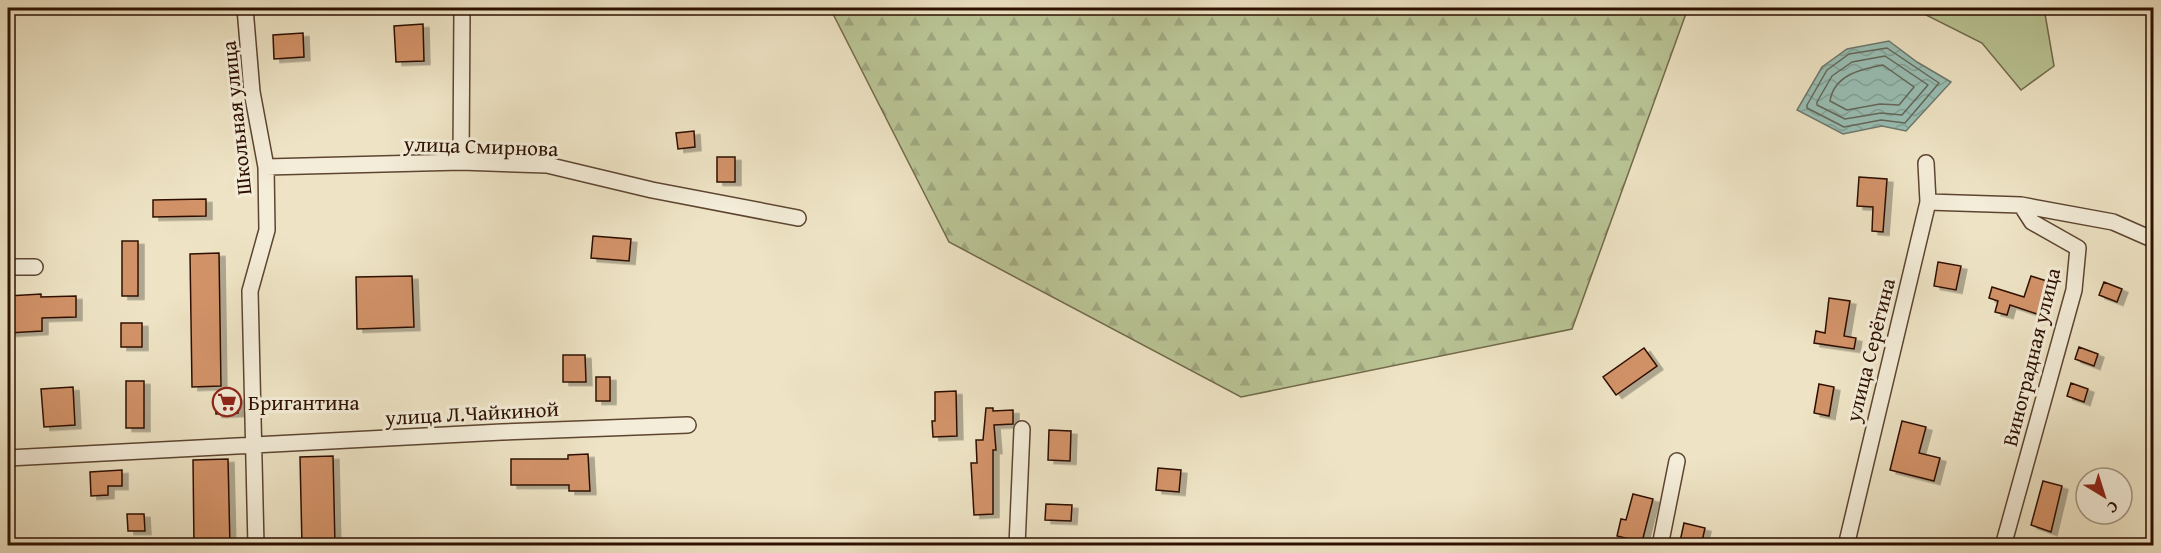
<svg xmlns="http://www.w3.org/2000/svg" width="2161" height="553" viewBox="0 0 2161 553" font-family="'Gentium Book Plus',serif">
<defs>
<pattern id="forest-firs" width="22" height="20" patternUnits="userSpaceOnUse" patternTransform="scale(1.5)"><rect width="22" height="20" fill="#b9c495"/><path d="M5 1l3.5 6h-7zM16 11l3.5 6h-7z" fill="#9fa77f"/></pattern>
<pattern id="water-waves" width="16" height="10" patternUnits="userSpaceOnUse" patternTransform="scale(1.5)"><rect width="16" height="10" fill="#99bfb5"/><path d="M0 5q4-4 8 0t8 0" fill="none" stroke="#84a39a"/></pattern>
<filter id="shadow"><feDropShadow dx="6" dy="3.5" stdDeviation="0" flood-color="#0004"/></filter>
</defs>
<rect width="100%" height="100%" fill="#eee4c5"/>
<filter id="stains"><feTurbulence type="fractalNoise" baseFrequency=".00333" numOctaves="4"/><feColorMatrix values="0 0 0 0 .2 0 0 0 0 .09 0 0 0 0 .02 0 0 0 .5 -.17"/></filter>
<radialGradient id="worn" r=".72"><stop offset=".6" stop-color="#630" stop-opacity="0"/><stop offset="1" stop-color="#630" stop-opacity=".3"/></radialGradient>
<!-- green -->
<path fill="#b9c495" stroke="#736a4a" stroke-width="1.5" d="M1929,8H2044L2054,66L2021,90L1982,43L1926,15Z"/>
<!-- forest -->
<path fill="url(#forest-firs)" stroke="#736a4a" stroke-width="1.5" d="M830,8H1688L1572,329L1241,397L949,242Z"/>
<!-- water -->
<path fill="url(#water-waves)" stroke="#6e796d" stroke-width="1.5" d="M1889,41L1917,62L1951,82L1906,131L1882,126L1843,134L1797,110L1822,67L1847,49Z"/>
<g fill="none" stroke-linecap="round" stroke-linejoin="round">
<!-- shore -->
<path stroke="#63685a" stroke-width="1.5" d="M1887,48L1939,83L1905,123L1881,120L1844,127L1807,108V105L1827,70L1849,54Z
M1885,56L1928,85L1902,115L1881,113L1845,119L1817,105V102L1832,76L1852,62Z
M1883,65L1914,87L1899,105L1880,104L1847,110L1830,101C1834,75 1861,69 1883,65Z"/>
</g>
<!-- building -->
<path fill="#d39369" stroke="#2d1000" stroke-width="1.5" filter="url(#shadow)" d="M423,24L424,61L396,62L394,26Z
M303,33L304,57L274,59L273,35Z
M694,131L695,147L678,149L676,133Z
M717,157H735V182H717Z
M1859,177L1887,179L1883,232L1872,231L1873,207L1857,206Z
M206,199V216L153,217V200Z
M593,236L631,239L629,261L591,258Z
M122,241H138V296H122Z
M219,253L221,386L192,387L190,254Z
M1938,262L1961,266L1956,290L1934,286Z
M412,276L414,327L357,329L356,277Z
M2031,276L2050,282L2040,315L2010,305L2007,315L1995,312L1998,301L1989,298L1992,287L2024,297Z
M2104,282L2122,289L2117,302L2099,295Z
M41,294V297L76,296V317L42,318V331L8,333V296Z
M1829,298L1850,301L1844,336L1856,338L1854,349L1814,343L1816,331L1825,333Z
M121,323H142V347H121Z
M2079,347L2098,354L2094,366L2075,359Z
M1644,348L1657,366L1616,395L1603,377Z
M563,355H585L586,382H563Z
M596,377H610V401H596Z
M126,381H144V428H126Z
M2071,383L2088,389L2084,402L2067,396Z
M1819,384L1834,387L1829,416L1814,413Z
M73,387L75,425L44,427L41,389Z
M956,391L957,436L933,437L932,421H935V392Z
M237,397L238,413L216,414L215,398Z
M986,408H993V411L1013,410V424L994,425L996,450H993V514L974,515L971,463H977L976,440H983Z
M1902,421L1926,427L1919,453L1940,458L1934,481L1890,470Z
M1049,430L1071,431L1070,461L1048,460Z
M588,454L590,491H569V485H511V459H568V455Z
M333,456L335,546H302L300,457Z
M228,459L230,546H194L193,460Z
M1158,468L1181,470L1179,492L1156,490Z
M122,470V486H108V495L91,496L90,472Z
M2043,481L2062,486L2051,532L2031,525Z
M1633,494L1653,499L1642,542L1617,536L1621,519L1626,520Z
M1046,504L1072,505L1071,521L1045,520Z
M127,514H144L145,531H128Z
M1684,523L1705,528L1701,546H1679Z"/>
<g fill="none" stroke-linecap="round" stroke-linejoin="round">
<!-- minor casing -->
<g stroke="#5d4531" stroke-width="18">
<path id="minor" d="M245,8L252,92L266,167L267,230L250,291L256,546
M461,162L462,8
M266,167L461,162L547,165L652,190L798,218
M1928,202L2021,205L2113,222L2154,240
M8,267H35
M8,458L502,432L688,425
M1017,546L1022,429
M1660,546L1677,461
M1846,546L1928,202L1926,163
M2003,546L2074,290L2078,248L2032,222L2021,205"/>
</g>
<!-- minor -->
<use href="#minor" stroke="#f4edd9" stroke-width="15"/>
</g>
<!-- icons -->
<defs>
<g id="supermarket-ring" transform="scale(1.5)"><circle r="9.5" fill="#f4edd9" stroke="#8f2418" stroke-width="1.5"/><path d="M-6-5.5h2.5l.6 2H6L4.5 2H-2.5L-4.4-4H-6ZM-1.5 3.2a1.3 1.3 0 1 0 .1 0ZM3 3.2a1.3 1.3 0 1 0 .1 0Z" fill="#8f2418"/></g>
</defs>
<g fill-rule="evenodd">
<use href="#supermarket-ring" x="227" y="402"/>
</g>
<g text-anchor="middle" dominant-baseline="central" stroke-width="6" stroke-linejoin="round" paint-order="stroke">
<!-- street labels -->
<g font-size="21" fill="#2d1000" stroke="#f4edd9">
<text transform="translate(236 118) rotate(-96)">Школьная улица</text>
<text transform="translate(481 146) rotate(2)">улица Смирнова</text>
<text transform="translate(1870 350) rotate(-76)">улица Серёгина</text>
<text transform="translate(2031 357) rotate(-76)">Виноградная улица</text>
<text transform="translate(472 413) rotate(-3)">улица Л.Чайкиной</text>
</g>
<!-- poi labels -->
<g font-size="21" fill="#2d1000" stroke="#f4edd9" text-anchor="start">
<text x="248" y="402">Бригантина</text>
</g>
</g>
<!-- margin -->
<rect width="2161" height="553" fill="none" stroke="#eee4c5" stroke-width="30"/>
<rect x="9" y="9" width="2143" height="535" fill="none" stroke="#2d1000" stroke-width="3"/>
<rect x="15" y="15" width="2131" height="523" fill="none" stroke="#2d1000" stroke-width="1.5"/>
<!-- north arrow -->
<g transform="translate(2104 496) rotate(142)"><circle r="28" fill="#f4edd9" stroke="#a49582" stroke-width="1.5"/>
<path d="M0-4.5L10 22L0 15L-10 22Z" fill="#8f2418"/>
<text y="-9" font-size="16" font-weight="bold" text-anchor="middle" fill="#2d1000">С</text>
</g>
<rect width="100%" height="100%" filter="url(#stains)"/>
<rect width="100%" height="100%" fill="url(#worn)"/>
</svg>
